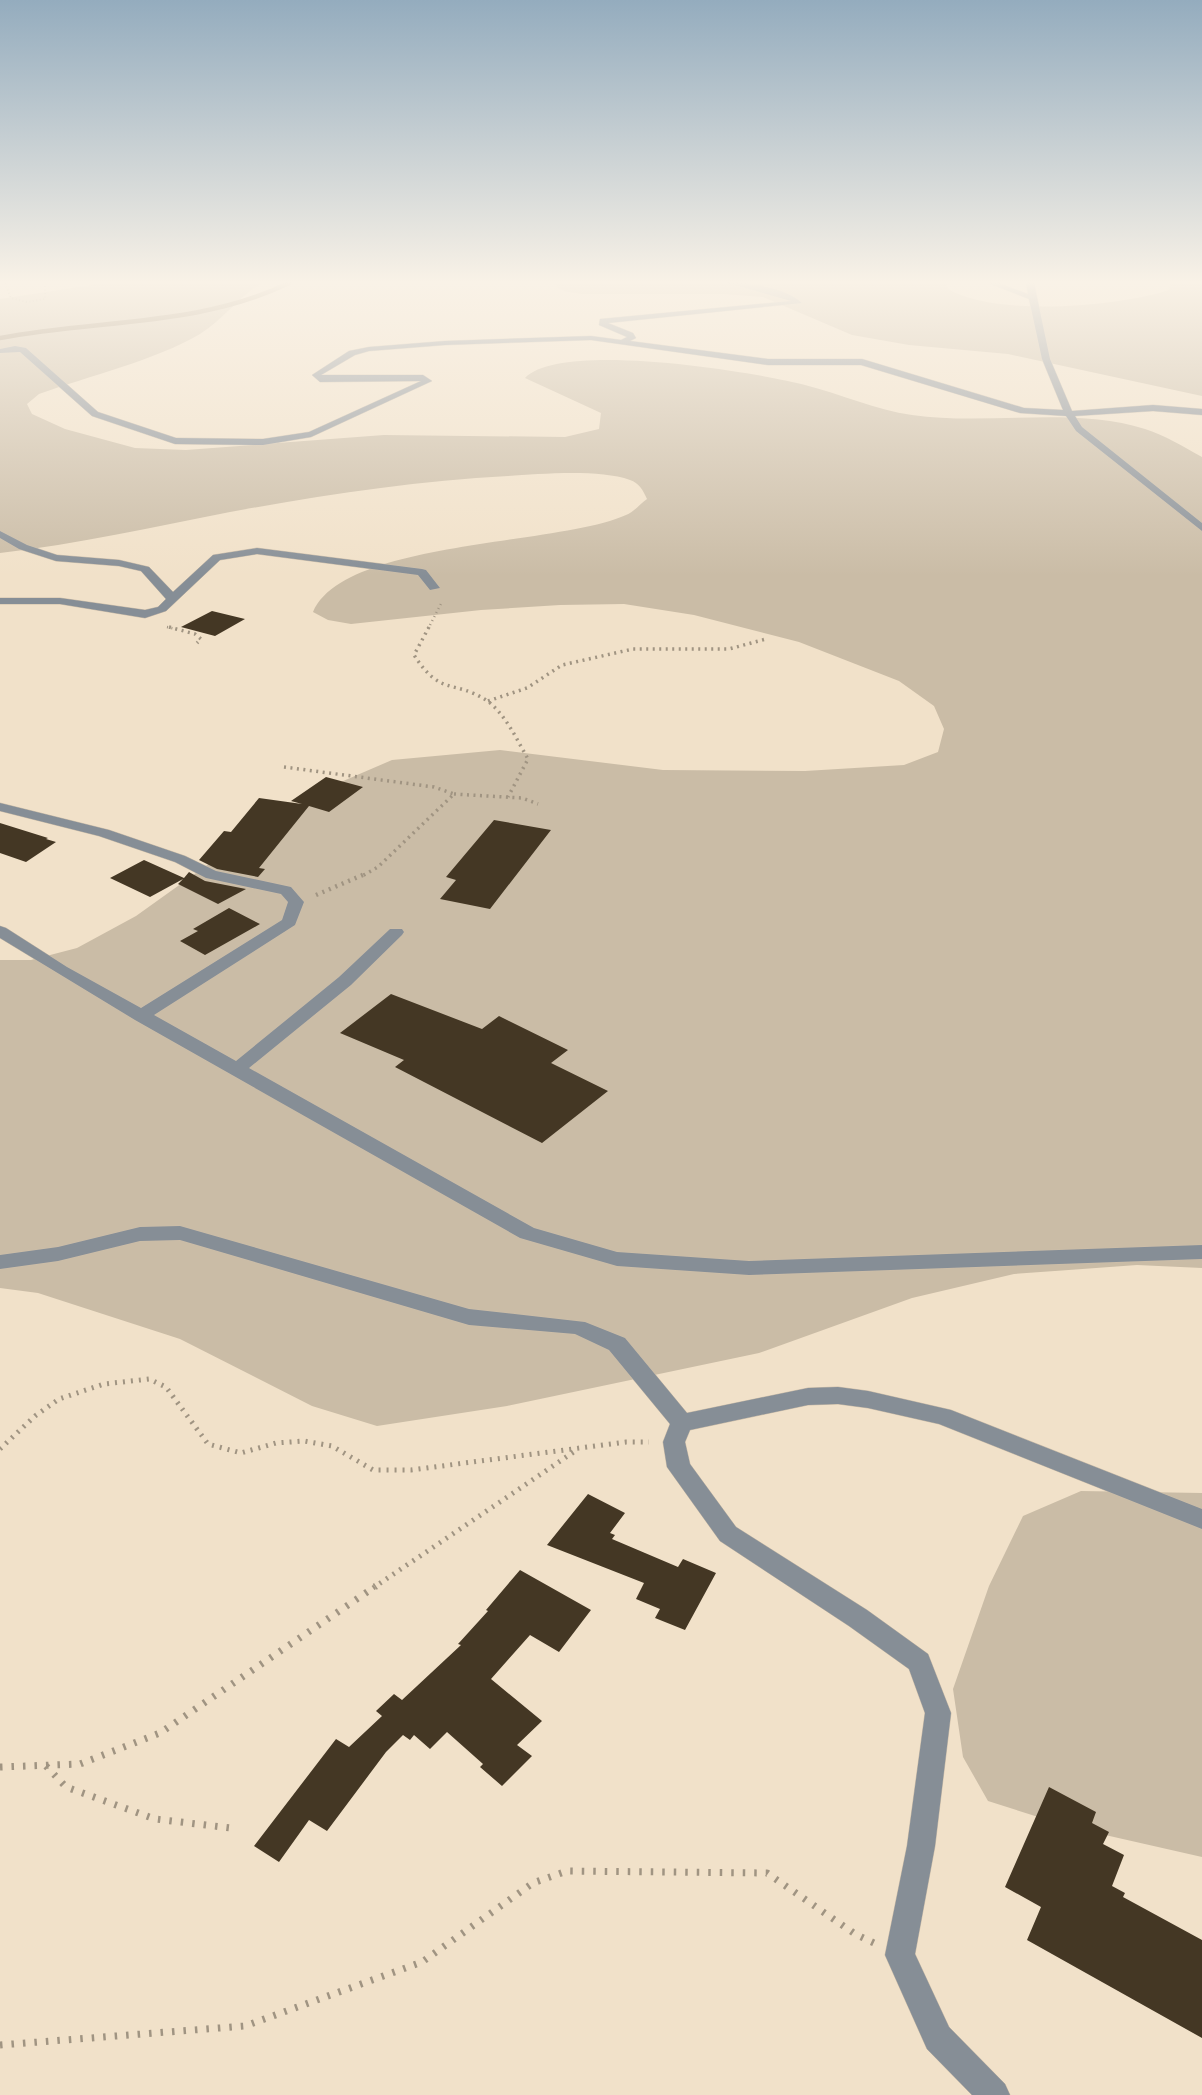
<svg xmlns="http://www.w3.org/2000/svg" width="1202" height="2095" viewBox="0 0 1202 2095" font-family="'Fira Sans',sans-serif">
<rect width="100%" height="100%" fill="#f1e1c9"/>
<!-- green -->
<path fill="#cabca6" d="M105,283H262C239,296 224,319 200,334C156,360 89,376 39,394L27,404L32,414L65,429L135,448L186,450L384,435L565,437L599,429L601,413L525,378C561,340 755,372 805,385C841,394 876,410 912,415C987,426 1072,406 1145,429C1164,435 1184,447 1202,457V1268L1137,1265L1014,1274L912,1298L759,1353L507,1406L377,1426L312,1406L180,1339L38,1293L0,1288V960H31L77,948L136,916L245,838L327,788L392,760L500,750L663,770L805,771L904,765L938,752L944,729L934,706L899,681L799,642L694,615L624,604L560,605L481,610L351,624L328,620L313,612C344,540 557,546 626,515C634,512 640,504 647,499C643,490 639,483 630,480C599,469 541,474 508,476C415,481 322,495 230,512C153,527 78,544 0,553V299Z
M555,283H946L948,289C996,317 1117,307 1169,290L1171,283H1202V396L1008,354L909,345L852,335L763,297L723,294H582C572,292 559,293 555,283Z
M1081,1491L1202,1493V1857L1070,1827L988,1801L963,1757L953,1689L989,1586L1023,1516Z"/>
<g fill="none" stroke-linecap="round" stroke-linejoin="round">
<!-- stream -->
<path stroke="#8d7b62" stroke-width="4.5" d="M0,338C98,319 198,327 289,283"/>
</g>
<!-- building -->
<path fill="#443724" d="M212,611L245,619L215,636L181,627Z
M326,777L363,787L329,812L309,806L259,868L265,869L258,877L217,869L199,860L224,831L231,832L259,798L302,804L291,801Z
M494,820L551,830L490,909L440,899L456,880L446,877Z
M0,823L48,838L46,839L56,842L26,862L0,853Z
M144,860L184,878L189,872L205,881L246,889L218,904L178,884L183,879L150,897L110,878Z
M229,908L260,924L205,955L180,941L198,931L193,929Z
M391,994L482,1029L499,1016L568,1050L551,1063L608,1091L542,1143L395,1067L404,1060L340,1033Z
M588,1494L625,1513L610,1533L615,1535L612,1539L678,1567L683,1559L716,1573L685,1630L655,1618L660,1609L636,1599L644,1583L547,1545Z
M520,1570L591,1610L559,1652L530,1635L491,1679L542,1721L517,1745L532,1756L502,1786L480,1767L483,1764L447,1732L430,1749L414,1735L410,1740L403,1735L386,1752L327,1831L309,1820L279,1862L254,1846L336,1739L349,1747L382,1716L376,1711L394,1694L402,1700L461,1645L458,1644L488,1611L486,1610Z
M1049,1787L1096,1812L1092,1823L1109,1832L1103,1844L1124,1855L1112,1886L1125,1893L1123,1897L1202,1940V2038L1027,1940L1041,1907L1005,1887Z"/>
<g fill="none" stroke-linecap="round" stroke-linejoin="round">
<!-- minor casing -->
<g stroke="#cebfaa" stroke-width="1">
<path id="minor" d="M728,283C749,282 786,288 802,303L608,323L633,333L636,338L630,341L768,359H862L1024,408L1063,410L1042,359L1029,299L988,283H998L1028,294L1026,283H1034L1050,359L1072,411L1153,405L1202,409V415L1153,411L1075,416L1082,427L1202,523V531L1076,431L1066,416L1020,413L861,365H768L591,340L445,345L369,351L355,355L321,375H423L432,381L311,437L263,445L175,444L92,416L20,352L0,353V349L15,346L26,348L98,412L176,438L263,439L309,432L421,381L320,382L312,375L349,351L369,347L445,341L591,336L621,340L627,337L599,325L600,319L791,301Z
M0,531L27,545L57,555L119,560L149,567L173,592L213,555L257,548L422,569L426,570L440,588L430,590L418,575L257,554L220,560L166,611L145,618L60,604H0V598H60L145,610L158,607L166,599L141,571L119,566L56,561L19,549L0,538Z
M0,803L109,830L185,856L216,871L291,887L304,902L295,925L154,1015L236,1061L339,977L390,929H402L404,932L402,935L351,985L249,1068L534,1228L617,1252L749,1261L1202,1245V1259L749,1275L617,1266L520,1238L135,1020L0,938V926L6,928L67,967L141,1008L282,920L288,902L281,894L206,878L175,862L99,836L0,811Z
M180,1226L469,1309L585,1322L625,1338L687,1413L808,1388L838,1387L868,1391L951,1410L1202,1509V1529L939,1424L868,1408L838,1404L808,1405L690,1430L685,1442L690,1464L736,1527L867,1610L928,1654L951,1713L935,1846L915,1954L949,2027L1005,2084L1010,2095H972L927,2049L885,1955L907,1846L925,1713L909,1669L849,1626L720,1541L667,1467L663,1442L670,1424L609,1350L575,1334L469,1325L180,1240L140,1241L58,1261L0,1269V1255L58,1247L140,1227Z"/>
</g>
<!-- path-far5 -->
<path stroke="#a09482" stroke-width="2" stroke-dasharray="1 2.5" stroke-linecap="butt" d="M5,283L11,298L27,302L45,299V283"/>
<!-- path-far4 -->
<path stroke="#a09482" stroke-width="2.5" stroke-dasharray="1 3.5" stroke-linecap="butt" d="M167,627L176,629
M428,629L442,602"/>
<!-- path-far3 -->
<path stroke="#a09482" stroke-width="3.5" stroke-dasharray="2 4.5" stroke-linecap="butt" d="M169,627L195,634L201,639L197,643
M429,627L414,655C441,697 453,679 486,700C505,713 517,740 528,759L508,797
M488,701L527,688L562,665L633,649H729L766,639
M284,767L434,787L454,794L378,867L362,876
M454,794L522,798L538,804"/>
<!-- path-far2 -->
<path stroke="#a09482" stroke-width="4.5" stroke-dasharray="2 5" stroke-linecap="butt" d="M316,895L365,874"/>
<!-- path-far1 -->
<path stroke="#a09482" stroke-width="5" stroke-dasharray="2 6" stroke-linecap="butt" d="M0,1449L35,1416L59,1399L104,1384L149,1379L166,1387L208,1444L241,1453L276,1443L304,1441L332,1446L373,1470H411L626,1442H649
M373,1588L578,1449"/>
<!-- path -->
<path stroke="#a09482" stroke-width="7" stroke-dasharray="2.5 9" stroke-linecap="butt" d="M46,1766L66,1787L155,1819L231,1828
M0,1767L80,1764L160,1733L376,1586
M0,2045L245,2026L422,1962L533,1883L567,1871L767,1873L855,1934L874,1943"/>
<!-- minor -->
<use href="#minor" fill="#868e96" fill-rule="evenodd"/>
</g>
<!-- sky -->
<linearGradient id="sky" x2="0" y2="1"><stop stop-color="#94acbe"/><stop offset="0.49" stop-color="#f9f2e7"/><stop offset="1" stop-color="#f9f2e7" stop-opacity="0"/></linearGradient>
<rect width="1202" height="576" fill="url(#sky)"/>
</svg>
